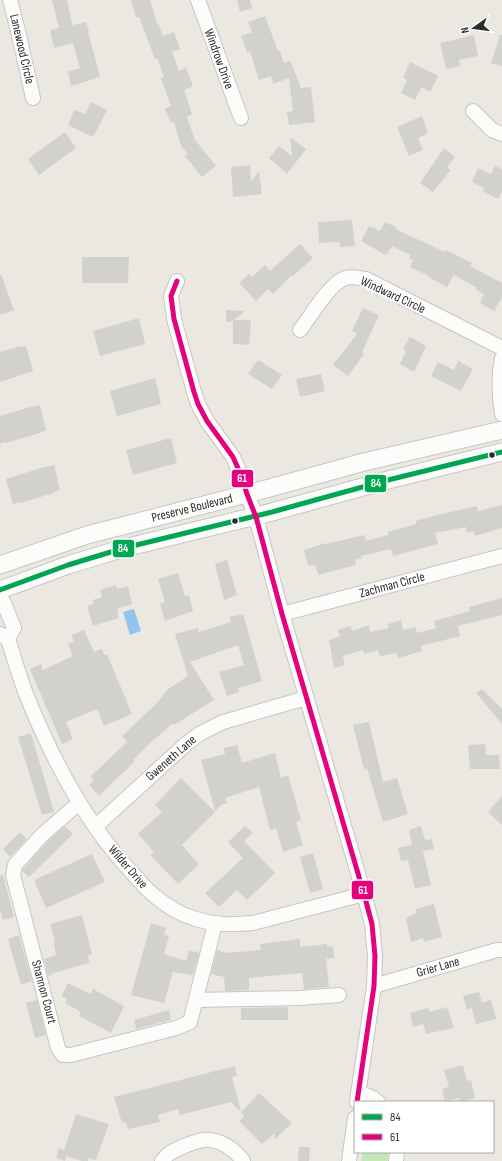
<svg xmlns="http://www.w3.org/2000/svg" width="502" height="1161" viewBox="0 0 502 1161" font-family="'Sofia Sans Condensed',sans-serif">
<rect width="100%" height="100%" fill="#eae8e1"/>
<!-- green -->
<path fill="#c3e7b8" d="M363,1152H388V1161H361Z"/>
<!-- water -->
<path fill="#91c5ee" d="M134,609L141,631L130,635L123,612Z"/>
<!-- building -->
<path fill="#d3d1cc" d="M52,0H67L72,25L86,22L89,31L88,32L100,77L71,86L68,71L80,68L73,43L54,48L50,30L59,28Z
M131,0H150L157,23H158L163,36L174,32L180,49L172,52L179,71L186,68L193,86L184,90L192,114L187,117L195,140L216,166L202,177L185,156L188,154L181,146L174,122L171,123L165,109L171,106L161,78L164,77L157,58L155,59L139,17H136Z
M237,0H250L252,8L240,12Z
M265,16L278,51H280L284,63L290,60L301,88L311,87L315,122L289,125L287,112L293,111L289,78L273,84L271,76L259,80L250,51L247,52L241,36L252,32L248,22Z
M474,35L478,56L459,60L460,66L446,69L440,43Z
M500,35H502V66L491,63Z
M410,62L438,76L430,92L422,87L415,100L401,93L407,80L403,78Z
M91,102L107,110L93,137L68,125L74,110L85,114Z
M422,116L428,133L418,138L423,150L409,156L397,127Z
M65,132L76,148L39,175L28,159Z
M290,137L306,149L287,174L269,158L279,146L292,156Z
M444,148L455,157L447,167L451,170L433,192L420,183Z
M250,165L251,182L259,171L262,194L233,197L231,167Z
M495,166L502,169V192L498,199L483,191L484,188L472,182L478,168L491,174Z
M352,220L355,246L340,247V242L319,243L318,222Z
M385,222L396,227L395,229L445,252L446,250L472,263L470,266L502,283V297L494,311L480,303L484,294L476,290L477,288L454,275L447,287L428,277L429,276L410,267L413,260L409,258L411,255L392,246L386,255L361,241L369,226L380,231Z
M300,244L313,258L293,276L292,275L273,294L268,289L256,301L239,283L249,274L252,277L265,265L270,271Z
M82,257H129L128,283H82Z
M0,274H1L14,310L0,315Z
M363,308L379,315L362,352L364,354L348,376L333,365L357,334L352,331Z
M226,310L245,311L234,320H251L249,345L233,344V321L226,322Z
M139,318L145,344L100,356L93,331Z
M410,337L426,346L414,372L400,364L406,351L403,349Z
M20,346V347L26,346L33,371L0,382V352Z
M258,360L282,375L272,389L248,374Z
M458,361L473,369L461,391L431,376L438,362L454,370Z
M321,374L325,391L300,397L296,379Z
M155,378L161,404L117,416L110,391Z
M40,405L46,431L40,432V433L6,443L5,442L0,444V416L33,406V407Z
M171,438L177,463L133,475L126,450Z
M54,465L60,490L54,492V493L20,503V502L13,504L6,479L47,466V467Z
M502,505V528L475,536L473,531L467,533L466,527L435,533L438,544L393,556L391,549L361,556L362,558L355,560L356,565L318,575L315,565L308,566L304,550L326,543V544L364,535L366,541L388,535V532L416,524V521L437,515L477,506L478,511Z
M227,560L237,595L224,600L215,564Z
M178,573L185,596L189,595L193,611L165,621L160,604L165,602L158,579Z
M116,585L117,589L128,586L132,604L117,609L119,618L93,626L87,606L94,604L93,600L102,597L100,590Z
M502,598V615L458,626L460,636L421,646L422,651L398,658L397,653L380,656L378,650L364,654L363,650L343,656L345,665L334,668L329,640L340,636L338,630L351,626L352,631L369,625L370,632L389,628L388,624L401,620L403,630L415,627L417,633L436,628L434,621L470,611L469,607Z
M243,614L262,681L238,688L239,692L227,696L219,672L244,665L238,645L190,662L214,700L174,725L173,723L148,745L133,760L135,761L99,796L89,785L94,780L90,777L127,742L122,736L159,701V700L165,693L164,692L188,676L175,634L198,628L199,632L231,622L230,617Z
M84,630L94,652L102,649L104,655L107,654L132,714L104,726L97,709L66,722L73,739L62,744L30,669L41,664L43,670L73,656L68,644L74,641L71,635Z
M482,689L502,709V724L476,693Z
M369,722L383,782L397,778L408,814L383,822L367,768L364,769L353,725Z
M31,733L54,812L42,815L18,737Z
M485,744L486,755H499L500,769H470L468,745Z
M237,745L242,763L275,753L281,778L288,775L301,820L296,822L303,845L283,852L276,828L270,830L259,787L225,798L227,803L221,805L215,811L201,760L225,754L224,748Z
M181,778L215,812L182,845L199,864L178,884L150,855L154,852L138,834L162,812L155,805Z
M502,796V825L488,812Z
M65,826L73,834L29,877L22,871L23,869L48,841Z
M245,826L253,833L244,841L275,873L247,900L237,890L219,907L205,893L243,858L228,842Z
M421,826L425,840L432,839L434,849L423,851L431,885L415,889L408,860L401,861L398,848L412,845L409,830Z
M20,832L27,839L10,857L3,849Z
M313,853L323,889L310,893L300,857Z
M92,854L105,882L46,908L34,880Z
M3,875L14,917L3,920L0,910V876Z
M434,904L442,937L424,942L423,938L411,942L406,918L417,913L416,909Z
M82,915L92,954L88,955L89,963L50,974L52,975L48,976L44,959L56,955L54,943L55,942L50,924Z
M151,923L166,928L164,935L169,936L164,954L186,961L189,950L199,953L193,975L173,972L164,1003L131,995Z
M19,935L32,981L21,985L8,939Z
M300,939V947L327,944V947L333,946L334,958L326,959L329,987L304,989L302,973L249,978V990L225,991L224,977L211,974L217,950L227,953L261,950L260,944Z
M68,983L90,994L93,989L124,1006L111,1033L79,1016L81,1012L65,1003L67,999L62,996Z
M479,992L482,1003L491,1000L496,1019L476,1024L472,1008L467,1009L463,996Z
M37,1000L46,1035L35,1038L26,1003Z
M288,1007V1020H241V1008Z
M447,1007L454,1028L426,1034L423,1024L413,1027L410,1013L428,1008L430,1012Z
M169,1010L171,1020L136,1029L134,1020Z
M463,1065L467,1081L471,1080L475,1098L460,1102L459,1098L445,1101L442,1089L449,1087L444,1070Z
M235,1066L237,1076L232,1077L241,1112L231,1102L180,1115L178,1109L158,1115L160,1122L128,1129L126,1122L122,1123L114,1097Z
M259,1093L292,1123L274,1140L275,1133L262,1144L239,1121L244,1116L241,1112Z
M76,1114L109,1124L96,1160L89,1158L88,1161H82L66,1156L65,1161L56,1158L59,1148L64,1150Z
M299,1147H310L309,1161H298Z"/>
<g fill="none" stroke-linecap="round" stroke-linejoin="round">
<!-- minor casing -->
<g stroke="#c7c6c6" stroke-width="16">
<path id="minor" d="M10,0L18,31L33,98
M198,0L241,118
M473,111L492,130L502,134
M177,281L171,296L174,319L194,392L198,404L207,421L233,457L241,475L247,494L256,517L282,614L364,894L372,924L375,956L374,986L357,1102
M300,330C311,316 329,284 345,278C352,276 359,278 366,279L502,348
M502,358C498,377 499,395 502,414
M0,599L3,601L14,628L8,639
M282,614L502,556
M0,634L8,639C14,657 19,676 26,694C52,759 86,825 135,876C141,883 148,891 156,897C167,906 180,914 193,918C214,925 232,925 253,923L364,894
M79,803L42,835L15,865L13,875L58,1048L63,1055H71L176,1028L190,1022L215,924
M95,827L186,744L201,733L223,722L306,698
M374,986L497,950H502
M196,1000L299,998L339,995
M358,1092L373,1098L378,1102
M162,1161C169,1152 172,1152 182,1147C189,1144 196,1141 203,1140C218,1138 235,1149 243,1161
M349,1161L355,1118
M396,1161L397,1152"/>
</g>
<!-- tertiary casing -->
<g stroke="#c7c6c6" stroke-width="19">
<path id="tertiary" d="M0,565L87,535L266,489L364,462L502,430
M0,590L68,565L124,548L272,512L388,480L502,452"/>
</g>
<!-- minor -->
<use href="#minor" stroke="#fcfcfa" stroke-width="14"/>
<!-- tertiary -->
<use href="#tertiary" stroke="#fcfcfa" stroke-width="17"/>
<!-- bus-1 casing -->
<g stroke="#fff" stroke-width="8">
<path id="bus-1" d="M0,590L68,565L124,548L272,512L388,480L502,452"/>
</g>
<!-- bus-2 casing -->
<g stroke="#fff" stroke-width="8">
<path id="bus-2" d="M177,281L171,296L174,319L194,392L198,404L207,421L233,457L241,475L247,494L256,517L282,614L364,894L372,924L375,956L374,986L357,1102"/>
</g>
<!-- bus-1 -->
<use href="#bus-1" stroke="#00a651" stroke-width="5"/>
<!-- bus-2 -->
<use href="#bus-2" stroke="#e5007d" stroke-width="5"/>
</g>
<!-- markers -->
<g fill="#2b2b2b" stroke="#fff" stroke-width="1.5">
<circle cx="492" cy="455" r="3.5"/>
<circle cx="235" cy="521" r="3.5"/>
</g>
<g text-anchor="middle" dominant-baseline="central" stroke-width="4" stroke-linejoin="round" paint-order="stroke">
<!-- street labels -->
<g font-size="13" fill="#2b2b2b" stroke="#fff">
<text transform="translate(22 49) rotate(77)">Lanewood Circle</text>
<text transform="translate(219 59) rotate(70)">Windrow Drive</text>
<text transform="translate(393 295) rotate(25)">Windward Circle</text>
<text transform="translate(192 508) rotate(-14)">Preserve Boulevard</text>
<text transform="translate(392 585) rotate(-15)">Zachman Circle</text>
<text transform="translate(171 758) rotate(-41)">Gweneth Lane</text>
<text transform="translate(128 867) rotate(49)">Wilder Drive</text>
<text transform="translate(438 967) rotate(-16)">Grier Lane</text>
<text transform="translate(44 992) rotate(75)">Shannon Court</text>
</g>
</g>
<g stroke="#fff" stroke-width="1.5">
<rect x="231" y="469" width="23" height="19" rx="4" fill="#e5007d"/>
<rect x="364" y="474" width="23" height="19" rx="4" fill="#00a651"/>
<rect x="112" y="539" width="23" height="19" rx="4" fill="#00a651"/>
<rect x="351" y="880" width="23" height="20" rx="4" fill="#e5007d"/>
</g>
<g font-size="11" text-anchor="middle" font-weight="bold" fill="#fff">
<text x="242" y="482">61</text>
<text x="376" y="487">84</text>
<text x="123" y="552">84</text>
<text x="363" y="894">61</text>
</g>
<!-- legend -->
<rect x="354" y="1101" width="140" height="52" fill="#ffffff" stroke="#aaaaaa"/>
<rect x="362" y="1114" width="20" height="6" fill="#00a651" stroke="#aaaaaa"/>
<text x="390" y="1121" font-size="12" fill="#2b2b2b">84</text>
<rect x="362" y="1134" width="20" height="6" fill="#e5007d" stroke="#aaaaaa"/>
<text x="390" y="1141" font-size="12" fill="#2b2b2b">61</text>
<!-- north arrow -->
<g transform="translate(474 28) rotate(256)" stroke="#ffffff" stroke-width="3" paint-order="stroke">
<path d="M0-3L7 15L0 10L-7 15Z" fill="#2b2b2b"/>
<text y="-6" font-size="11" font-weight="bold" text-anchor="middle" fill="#2b2b2b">N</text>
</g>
</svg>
